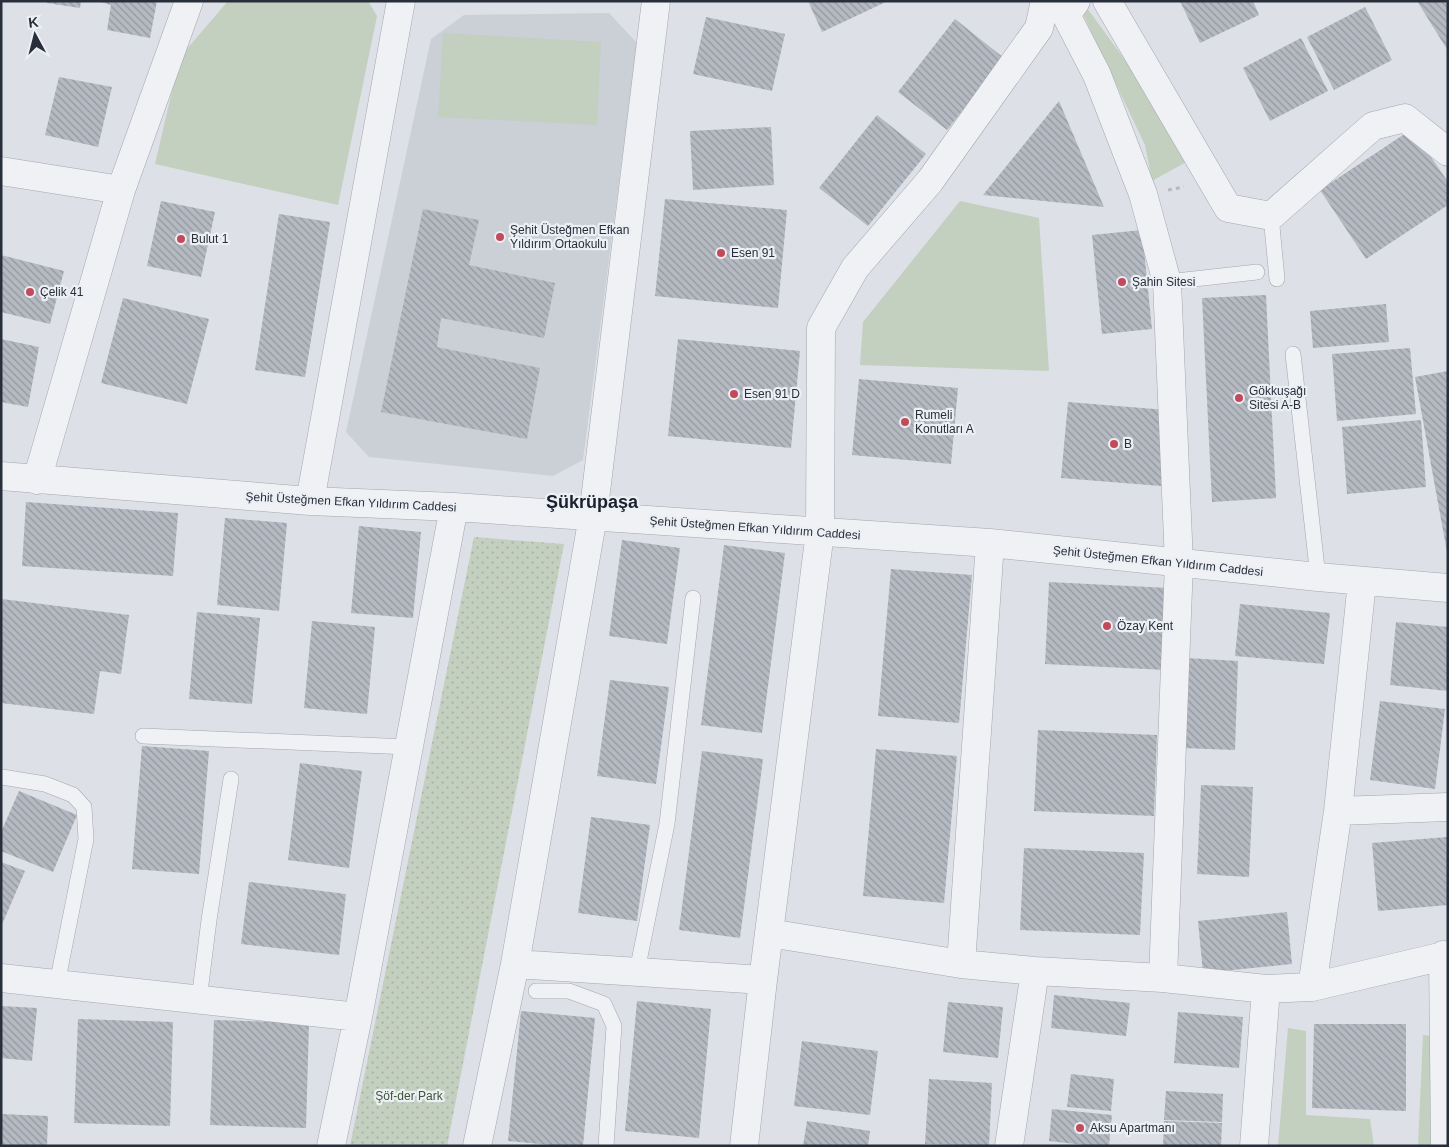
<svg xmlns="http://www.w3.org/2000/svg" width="1449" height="1147" viewBox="0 0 1449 1147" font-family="Arial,sans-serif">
<defs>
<pattern id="park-dots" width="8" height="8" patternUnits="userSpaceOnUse" patternTransform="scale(1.25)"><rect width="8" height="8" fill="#c3cfbf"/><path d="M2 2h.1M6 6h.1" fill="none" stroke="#a8b2a5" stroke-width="1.8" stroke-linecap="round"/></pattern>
<pattern id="building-back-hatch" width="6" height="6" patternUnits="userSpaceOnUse" patternTransform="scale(1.25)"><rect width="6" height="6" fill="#b5bac2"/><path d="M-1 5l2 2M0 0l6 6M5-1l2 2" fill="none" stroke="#93989f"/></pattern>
</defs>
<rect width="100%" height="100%" fill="#dde0e6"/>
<!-- built -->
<path fill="#cbd0d7" d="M609,13L637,43L583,460L553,476L369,457L346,432L431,39L464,15Z"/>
<!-- grass -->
<path fill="#c3cfbf" d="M228,1H368L377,16L338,205L155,164L180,57Z
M1084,4L1174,127L1188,161L1152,181L1145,145L1079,6Z
M443,33L601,42L597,125L438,117Z
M960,201L1039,218L1049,371L860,365L863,322Z
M1288,1028L1306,1031V1115L1370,1119L1374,1146H1278Z
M1423,1035L1437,1037L1434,1146H1418Z"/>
<!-- park -->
<path fill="url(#park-dots)" d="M474,537L564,544L447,1146H350Z"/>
<!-- building -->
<path fill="url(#building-back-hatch)" d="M48,1H81L80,8L47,3Z
M97,1H157L150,38L107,30L111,5Z
M808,1H888L822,32Z
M1180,1H1253L1259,15L1200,43Z
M1417,1H1448V51L1440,38Z
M1365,7L1392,60L1334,90L1307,37Z
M706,17L785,34L772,91L693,74Z
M955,19L1004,58L947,130L898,92Z
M1301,38L1328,91L1270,121L1243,68Z
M59,77L112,87L98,147L45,135Z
M1059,101L1104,207L983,195Z
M877,115L926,154L868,226L819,188Z
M771,127L774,185L693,190L690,131Z
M1412,129L1448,182V205L1366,259L1320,190Z
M665,199L787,210L778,308L655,296Z
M161,201L215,212L201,277L147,266Z
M423,209L479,220L469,265L555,283L544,338L441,318L437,347L540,368L527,439L381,412Z
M279,214L330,222L305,377L255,370Z
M1142,230L1152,329L1102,334L1092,235Z
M1,255L64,271L50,324L1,312Z
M1266,295L1276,498L1212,502L1202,298Z
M123,298L209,319L187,404L101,383Z
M1386,304L1389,342L1313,348L1310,311Z
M1,339L39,347L28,407L1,402Z
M678,339L800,351L791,448L668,436Z
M1410,348L1416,414L1337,421L1332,354Z
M1448,371V552H1447L1415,377Z
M859,379L958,388L951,464L852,455Z
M1068,402L1167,410L1161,486L1061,478Z
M1421,420L1426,487L1347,494L1342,427Z
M26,502L178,513L173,576L22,566Z
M225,518L287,523L279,611L217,605Z
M359,526L421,532L413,618L351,613Z
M622,540L680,548L667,644L609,636Z
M724,545L785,553L762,733L701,725Z
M891,569L972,575L959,723L878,716Z
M1049,582L1169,588L1165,670L1045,664Z
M2,599L129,615L121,674L100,671L94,714L1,703Z
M1240,604L1330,613L1324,664L1235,656Z
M197,612L260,618L252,704L189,699Z
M312,621L375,627L367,714L304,708Z
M1396,622L1448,627V691L1390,685Z
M1186,658L1238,661L1235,750L1182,748Z
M610,680L669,687L656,784L597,776Z
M1380,701L1445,709L1435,789L1370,780Z
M1038,730L1157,735L1154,816L1034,811Z
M142,746L209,751L199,874L132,869Z
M876,749L957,756L944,903L863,896Z
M702,751L763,759L740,938L679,930Z
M300,763L362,771L349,868L288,860Z
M1201,785L1253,787L1249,877L1197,874Z
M19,791L77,815L53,872L1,851V832Z
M591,817L650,825L637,921L578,913Z
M1447,837L1448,905L1378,911L1372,843Z
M1024,848L1144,853L1140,935L1020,930Z
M1,862L25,871L1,927Z
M249,882L346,894L339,955L241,944Z
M1287,912L1292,964L1203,973L1198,921Z
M1054,995L1130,1003L1126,1036L1051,1028Z
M637,1001L711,1009L699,1138L625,1131Z
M948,1002L1003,1007L998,1058L943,1052Z
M1,1006L37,1008L32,1061L1,1058Z
M521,1011L595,1018L583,1146H562L508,1141Z
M1178,1012L1243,1017L1239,1068L1174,1063Z
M78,1019L173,1022L170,1126L74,1123Z
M214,1020L309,1023L306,1128L210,1125Z
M1314,1024H1406V1111L1312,1108Z
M802,1041L878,1051L870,1115L794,1106Z
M1071,1074L1114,1079L1111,1111L1067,1107Z
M929,1079L992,1083L989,1146L925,1144Z
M1166,1091L1223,1094L1222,1122L1164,1120Z
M1052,1109L1112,1115L1109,1146H1093L1049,1141Z
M1,1114L48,1116L47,1146H1Z
M807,1121L870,1131L868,1146H803Z
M1164,1121L1222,1123L1221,1146H1163Z"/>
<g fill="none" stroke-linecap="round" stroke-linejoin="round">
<!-- service casing -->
<g stroke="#a3a7af" stroke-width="16">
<path id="service" d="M1271,216L1277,279
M1167,282L1257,272
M1293,354L1318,577
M143,736L409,747
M2,777L45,784L73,795L84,807L86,839L57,984
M637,971L667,824L693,598
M536,991H569L604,1004L614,1026L606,1146
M199,1000L209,920L231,779"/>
</g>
<!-- minor casing -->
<g stroke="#a3a7af" stroke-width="29">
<path id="minor" d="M1076,1L1066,15L1097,75L1143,194L1167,282L1179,563L1163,978
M1107,1L1228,208L1271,216L1373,126L1405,118L1448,152
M1,171L121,190
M1,476L310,501L454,507L990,543L1318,577L1448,588
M37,480L121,190L189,1
M310,501L401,1
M1338,811L1448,807
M769,933L961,964L1035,971L1163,978L1266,989L1312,987L1448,955
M1443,955L1445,1146
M515,964L763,980
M961,964L990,543
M1,978L358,1017
M1312,987L1338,811L1362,582
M331,1146L358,1017L454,507
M477,1146L515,964L593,516L656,1
M744,1146L763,980L820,532L821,328L855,268L930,181L1039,28L1045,1
M1009,1146L1035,971
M1254,1146L1266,989"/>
</g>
<!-- path -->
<path stroke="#b7bbc0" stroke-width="3" stroke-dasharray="4 4" stroke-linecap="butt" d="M1168,190L1184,187"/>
<!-- service -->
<use href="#service" stroke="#eff1f4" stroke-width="15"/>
<!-- minor -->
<use href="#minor" stroke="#eff1f4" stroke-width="28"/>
</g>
<!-- markers -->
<g fill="#c34a5b" stroke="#eceff4" stroke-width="2">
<circle cx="500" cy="237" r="5"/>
<circle cx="181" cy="239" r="5"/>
<circle cx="721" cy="253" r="5"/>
<circle cx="1122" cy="282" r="5"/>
<circle cx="30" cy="292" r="5"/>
<circle cx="734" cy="394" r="5"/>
<circle cx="1239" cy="398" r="5"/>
<circle cx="905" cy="422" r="5"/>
<circle cx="1114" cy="444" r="5"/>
<circle cx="1107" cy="626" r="5"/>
<circle cx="1080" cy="1128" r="5"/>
</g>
<g text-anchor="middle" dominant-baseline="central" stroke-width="4.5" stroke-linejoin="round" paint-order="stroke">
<!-- poi labels -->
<g font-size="12" fill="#282f3b" stroke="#eceff4" text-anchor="start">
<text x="510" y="230">Şehit Üsteğmen Efkan<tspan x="510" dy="14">Yıldırım Ortaokulu</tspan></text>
<text x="191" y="239">Bulut 1</text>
<text x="731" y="253">Esen 91</text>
<text x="1132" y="282">Şahin Sitesi</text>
<text x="40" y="292">Çelik 41</text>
<text x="1249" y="391">Gökkuşağı<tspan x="1249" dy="14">Sitesi A-B</tspan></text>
<text x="744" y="394">Esen 91 D</text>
<text x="915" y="415">Rumeli<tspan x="915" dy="14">Konutları A</tspan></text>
<text x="1124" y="444">B</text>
<text x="1117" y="626">Özay Kent</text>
<text x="1090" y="1128">Aksu Apartmanı</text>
</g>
<!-- street labels -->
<g font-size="12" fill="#282f3b" stroke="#eceff4">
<text transform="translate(351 502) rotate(3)">Şehit Üsteğmen Efkan Yıldırım Caddesi</text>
<text transform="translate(755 528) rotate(4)">Şehit Üsteğmen Efkan Yıldırım Caddesi</text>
<text transform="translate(1158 561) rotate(6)">Şehit Üsteğmen Efkan Yıldırım Caddesi</text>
</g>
<!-- park labels -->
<g font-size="12" fill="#3c5636" stroke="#eceff4">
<text x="409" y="1096">Şöf-der Park</text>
</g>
<!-- district labels -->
<g font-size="18" font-weight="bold" fill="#1a202c" stroke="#eceff4">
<text x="592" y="502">Şükrüpaşa</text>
</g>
</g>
<!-- border -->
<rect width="1449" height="1147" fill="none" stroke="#282f3b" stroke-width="5"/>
<!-- north arrow -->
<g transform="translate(35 35) rotate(353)" stroke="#eceff4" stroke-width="4" paint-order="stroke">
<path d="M0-4L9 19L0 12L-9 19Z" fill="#282f3b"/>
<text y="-8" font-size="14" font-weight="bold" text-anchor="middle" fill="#282f3b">K</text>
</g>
</svg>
